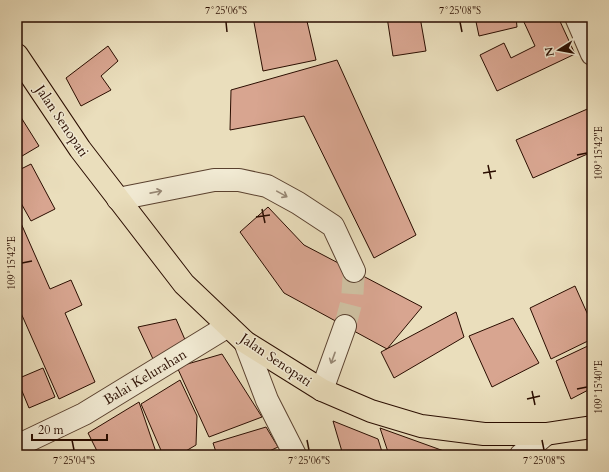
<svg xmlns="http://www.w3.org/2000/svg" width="609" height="472" viewBox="0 0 609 472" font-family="Cardo,serif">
<rect width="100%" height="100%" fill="#eadebc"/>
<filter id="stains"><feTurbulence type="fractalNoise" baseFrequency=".005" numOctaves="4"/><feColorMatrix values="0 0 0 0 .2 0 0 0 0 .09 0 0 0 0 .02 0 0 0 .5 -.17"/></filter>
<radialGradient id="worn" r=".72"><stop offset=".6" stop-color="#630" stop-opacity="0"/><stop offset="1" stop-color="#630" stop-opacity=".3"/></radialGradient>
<!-- building -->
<path fill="#d8a590" stroke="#2a0d00" d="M253,17H306L316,60L263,71Z
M387,17H420L426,51L393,56Z
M475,17H516L517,27L479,36Z
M530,17H558L575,54L497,91L480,55L504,43L511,58L535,46L523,20Z
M108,46L118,61L101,76L111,90L81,106L66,78Z
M337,60L416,235L374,258L304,116L230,130L231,90Z
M592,107V152L533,178L516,140Z
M17,111L39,146L17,159Z
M31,164L55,209L31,221L17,196V171Z
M268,207L304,245L422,307L387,349L284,293L240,232Z
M20,221L50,289L71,280L82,305L65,313L95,382L59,399L17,304V222Z
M575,286L592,324V339L551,359L530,308Z
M456,312L464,337L394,378L381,352Z
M513,318L539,363L492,387L469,336Z
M176,319L186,342L153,359L138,327Z
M592,344V388L571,399L556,361Z
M222,354L262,417L209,437L177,367Z
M43,368L55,397L29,408L17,379Z
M180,380L197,416L196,445L179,455H163L141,404Z
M139,402L157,455H99L88,433Z
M333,421L378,439L383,455H343Z
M266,427L278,447L261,455H217L213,443Z
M380,428L455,455H389Z"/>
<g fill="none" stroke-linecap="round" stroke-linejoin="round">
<!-- minor-tunnel -->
<path stroke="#cdbfa0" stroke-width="22" stroke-dasharray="22 11" stroke-linecap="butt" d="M345,326L352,300L354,271"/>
<!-- minor casing -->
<g stroke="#5a412f" stroke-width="24">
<path id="minor" d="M576,17L592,54
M118,199L214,180H239L267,186L298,203L333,226L354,271
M245,342L267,400L295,455
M322,390L345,326
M17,446L84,414L228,326
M521,455L546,434"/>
</g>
<!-- major casing -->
<g stroke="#2a0d00" stroke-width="24">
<path id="major" d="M17,55L80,149L184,284L245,342L322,390L371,411L421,426L484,434H546L592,427"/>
</g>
<!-- minor -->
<use href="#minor" stroke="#f1ead3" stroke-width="22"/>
<!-- major -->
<use href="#major" stroke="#eadebc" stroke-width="22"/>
</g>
<!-- one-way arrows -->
<defs><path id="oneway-shaft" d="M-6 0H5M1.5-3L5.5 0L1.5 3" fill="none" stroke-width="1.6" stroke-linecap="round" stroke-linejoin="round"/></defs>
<g stroke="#978774">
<use href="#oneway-shaft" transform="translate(156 192) rotate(-11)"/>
<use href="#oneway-shaft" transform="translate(282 194) rotate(29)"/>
<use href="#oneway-shaft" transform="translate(333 358) rotate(110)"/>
</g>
<!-- ticks -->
<path fill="none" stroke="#2a0d00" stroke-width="1.5" d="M226,22L227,32M460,22L462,32M577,155L587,153M488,165L491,179M483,173L496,171M262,209L265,223M256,217L270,215M22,263L32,261M577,389L587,387M532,391L535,405M527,399L540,396M72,440L74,450M307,440L309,450M542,440L544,450"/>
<g text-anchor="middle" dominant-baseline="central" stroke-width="3" stroke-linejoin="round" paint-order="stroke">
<!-- street labels -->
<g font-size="14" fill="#2a0d00" stroke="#f1ead3">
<text transform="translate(62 121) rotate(56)">Jalan Senopati</text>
<text transform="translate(276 360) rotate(34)">Jalan Senopati</text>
<text transform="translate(145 377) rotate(-31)">Balai Kelurahan</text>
</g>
</g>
<!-- margin -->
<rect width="609" height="472" fill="none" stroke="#eadebc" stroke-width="44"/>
<!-- north arrow -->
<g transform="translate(559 50) rotate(259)" stroke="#f1ead3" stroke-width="3" paint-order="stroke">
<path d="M0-3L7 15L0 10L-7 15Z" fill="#2a0d00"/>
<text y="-6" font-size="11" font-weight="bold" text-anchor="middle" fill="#2a0d00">N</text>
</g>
<!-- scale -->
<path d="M32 434v6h75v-6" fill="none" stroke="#2a0d00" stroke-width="2"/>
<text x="38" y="434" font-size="12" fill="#2a0d00" stroke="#f1ead3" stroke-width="3" paint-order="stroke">20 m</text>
<rect x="22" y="22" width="565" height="428" fill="none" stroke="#2a0d00" stroke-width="1.5"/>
<g font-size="10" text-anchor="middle" fill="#2a0d00">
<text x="226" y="14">7°25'06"S</text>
<text x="460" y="14">7°25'08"S</text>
<text transform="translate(598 153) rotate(-90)" y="4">109°15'42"E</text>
<text transform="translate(11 263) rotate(-90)" y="4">109°15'42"E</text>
<text transform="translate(598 387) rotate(-90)" y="4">109°15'40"E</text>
<text x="74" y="464">7°25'04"S</text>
<text x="309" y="464">7°25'06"S</text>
<text x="544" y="464">7°25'08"S</text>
</g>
<rect width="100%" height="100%" filter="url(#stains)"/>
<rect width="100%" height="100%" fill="url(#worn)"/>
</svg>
